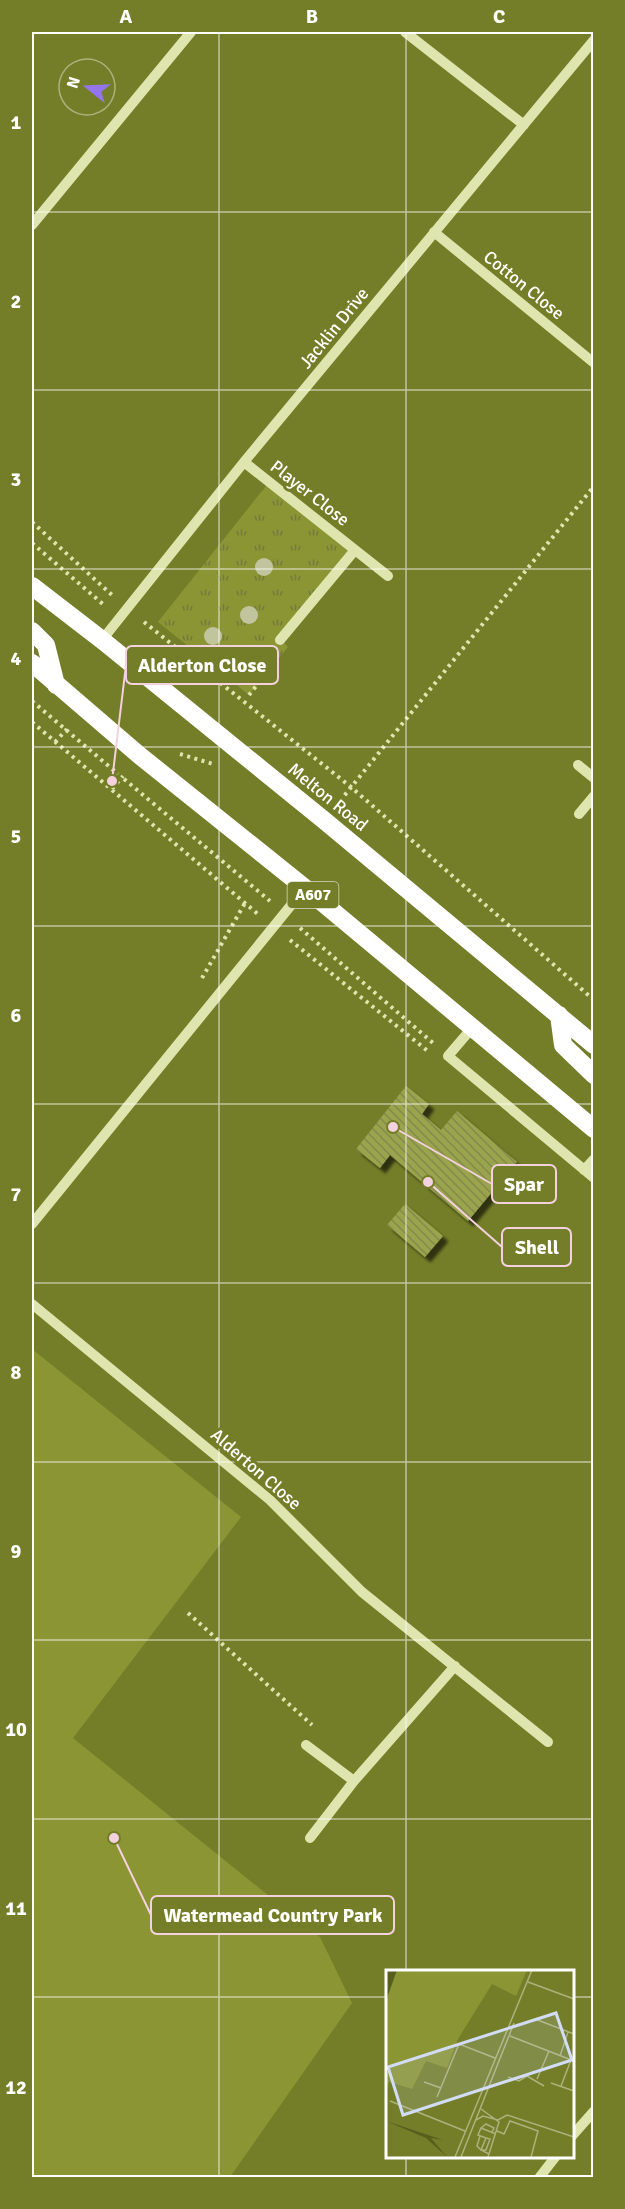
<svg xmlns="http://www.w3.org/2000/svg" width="625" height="2209" viewBox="0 0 625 2209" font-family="Signika,sans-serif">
<defs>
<pattern id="grass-tufts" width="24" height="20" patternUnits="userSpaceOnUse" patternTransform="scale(1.5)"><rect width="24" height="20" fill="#8b9533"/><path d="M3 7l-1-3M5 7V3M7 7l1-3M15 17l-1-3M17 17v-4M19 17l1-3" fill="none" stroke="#757b3c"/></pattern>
<pattern id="building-back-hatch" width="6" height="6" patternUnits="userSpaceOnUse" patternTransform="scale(1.5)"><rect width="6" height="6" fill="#9aa44d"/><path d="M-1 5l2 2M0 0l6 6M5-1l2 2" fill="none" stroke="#838a4d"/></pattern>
<filter id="shadow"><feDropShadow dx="5.5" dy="5.5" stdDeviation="1.5" flood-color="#0009"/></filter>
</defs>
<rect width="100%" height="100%" fill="#747e28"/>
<!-- grass -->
<path fill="url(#grass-tufts)" d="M269,482L355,550L281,640L288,647L249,695L158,622Z"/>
<!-- park -->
<path fill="#8b9533" d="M32,1349L241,1517L73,1738L320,1937L352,2003L230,2177H32Z"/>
<!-- building -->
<path fill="url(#building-back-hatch)" filter="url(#shadow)" d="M406,1086L429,1104L422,1114L441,1130L457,1111L517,1162L468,1221L390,1155L380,1168L356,1149Z
M405,1204L443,1236L425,1257L387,1225Z"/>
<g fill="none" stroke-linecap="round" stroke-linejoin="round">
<!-- path -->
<path stroke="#dfe5ae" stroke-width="4" stroke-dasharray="3 4.5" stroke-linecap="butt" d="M32,522L113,596
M32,543L104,605
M144,622L351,787L594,1000
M249,695L277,660
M32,701L118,774
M32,722L259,915
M55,742L67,729
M180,754L213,764
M124,779L270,901
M112,789L123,776
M340,801L594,486
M300,928L433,1043
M290,940L429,1052
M202,978L245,903
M188,1613L312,1725"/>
<!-- minor -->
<path stroke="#dfe5ae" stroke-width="10" d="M405,32L524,125
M32,225L191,32
M434,232L594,363
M244,462L388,576
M102,640L244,462L594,40
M280,640L355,550
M578,765L594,778
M579,814L594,796
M472,1028L448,1056L594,1178
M584,1170L594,1159
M32,1224L305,888
M32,1304L270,1500L362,1592L548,1742
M306,1745L354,1781
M310,1838L354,1781L455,1666
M572,2136L594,2111
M539,2178L556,2156"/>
<!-- highway -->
<path stroke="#fff" stroke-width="18" d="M32,586L102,640L325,821L594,1045
M32,631L46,645L56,685
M32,663L139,755L305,888L594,1129
M559,1015L563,1045L594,1075"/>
</g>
<!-- trees -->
<g fill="#c0c59e">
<circle cx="264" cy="567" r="9"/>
<circle cx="249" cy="615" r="9"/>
<circle cx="213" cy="636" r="9"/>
</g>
<!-- grid -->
<path fill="none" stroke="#fff" stroke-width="1.5" stroke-opacity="0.55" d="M219,32V2178M406,32V1972M32,212H594M32,390H594M32,569H594M32,747H594M32,926H594M32,1104H594M32,1283H594M32,1462H594M32,1640H594M32,1819H594M32,1997H388M572,1997H594M406,2156V2178"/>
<g text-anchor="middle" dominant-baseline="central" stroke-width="6" stroke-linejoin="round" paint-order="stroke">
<!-- shield labels -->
<rect fill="#747e28" stroke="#d5d8be" stroke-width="1.5" x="287.5" y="882" width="51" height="26" rx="4.5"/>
<g font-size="16" font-weight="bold" fill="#fff">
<text x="313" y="895">A607</text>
</g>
<!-- street labels -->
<g font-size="18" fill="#fff" stroke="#747e28">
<text transform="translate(524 285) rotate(39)">Cotton Close</text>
<text transform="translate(334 328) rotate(-51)">Jacklin Drive</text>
<text transform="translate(310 493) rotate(38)">Player Close</text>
<text transform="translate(328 797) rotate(39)">Melton Road</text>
<text transform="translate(256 1469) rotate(41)">Alderton Close</text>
</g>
</g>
<!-- overview -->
<g transform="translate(386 1970)">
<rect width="188" height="188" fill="#747e28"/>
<path d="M0,0H141L130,26L106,14L72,69L61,98L40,91L26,119L3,112L0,121Z" fill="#8b9533"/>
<path d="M0,0H11L0,31ZM0,151L57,170L45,168L61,187L40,168Z" fill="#565f1c"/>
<path fill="none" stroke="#acb27e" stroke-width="1.5" d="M142,12L188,29M149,49L188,64M124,66L188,91M174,86L182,62M122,107L133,111L141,106L158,116M151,109L163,81M38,112L55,118M165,113L188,121M175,116L185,90M51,127L73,74L109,88M4,131L79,161M95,139L113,152L102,187M90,150L97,146L112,150L121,145L188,167M95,158L100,154L108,158L106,162M111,161L118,164L124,151L152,161L145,187M94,166L91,176L95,180H100L104,169L100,168M103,184L95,180L100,168L92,165L95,158L110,164M69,187L146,0M75,187L128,53"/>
<path fill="#d2dcf7" fill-opacity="0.15" stroke="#d2dcf7" stroke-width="3" d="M170,43L186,90L17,145L2,97Z"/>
<rect width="188" height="188" fill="none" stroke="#fff" stroke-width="3"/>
</g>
<!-- callouts -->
<path fill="none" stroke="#f3d1de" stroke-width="2" d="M112 781L126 665M393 1127L492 1184M428 1182L502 1247M114 1838L151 1915"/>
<g fill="#f3d1de" stroke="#747e28" stroke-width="2">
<circle cx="112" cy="781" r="6"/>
<circle cx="393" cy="1127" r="6"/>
<circle cx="428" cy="1182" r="6"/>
<circle cx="114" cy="1838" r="6"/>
</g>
<g fill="#747e28" stroke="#f3d1de" stroke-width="2">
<rect x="126" y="646" width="152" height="38" rx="6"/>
<rect x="492" y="1165" width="64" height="38" rx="6"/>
<rect x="502" y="1228" width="69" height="38" rx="6"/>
<rect x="151" y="1896" width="243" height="38" rx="6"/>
</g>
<g font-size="20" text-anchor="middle" font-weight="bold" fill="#fff">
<text x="202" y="672">Alderton Close</text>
<text x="524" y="1191">Spar</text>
<text x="537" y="1254">Shell</text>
<text x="273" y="1922">Watermead Country Park</text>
</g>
<!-- border -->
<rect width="625" height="2209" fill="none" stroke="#747e28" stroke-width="66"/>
<!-- north arrow -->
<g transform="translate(87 87) rotate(288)"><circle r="28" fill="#747e28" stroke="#acb27e" stroke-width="1.5"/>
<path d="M0-4.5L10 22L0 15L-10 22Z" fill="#9575ec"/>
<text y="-9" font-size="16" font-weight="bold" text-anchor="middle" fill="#ffffff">N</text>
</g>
<rect x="33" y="33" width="559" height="2143" fill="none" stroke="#fff" stroke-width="2"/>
<g font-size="20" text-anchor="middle" font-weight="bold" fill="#fff">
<text x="126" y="23">A</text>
<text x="312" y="23">B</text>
<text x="499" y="23">C</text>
<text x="16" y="129">1</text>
<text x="16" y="308">2</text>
<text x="16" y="486">3</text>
<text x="16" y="665">4</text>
<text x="16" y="843">5</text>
<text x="16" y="1022">6</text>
<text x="16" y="1201">7</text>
<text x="16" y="1379">8</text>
<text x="16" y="1558">9</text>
<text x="16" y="1736">10</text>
<text x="16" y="1915">11</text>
<text x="16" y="2094">12</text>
</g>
</svg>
